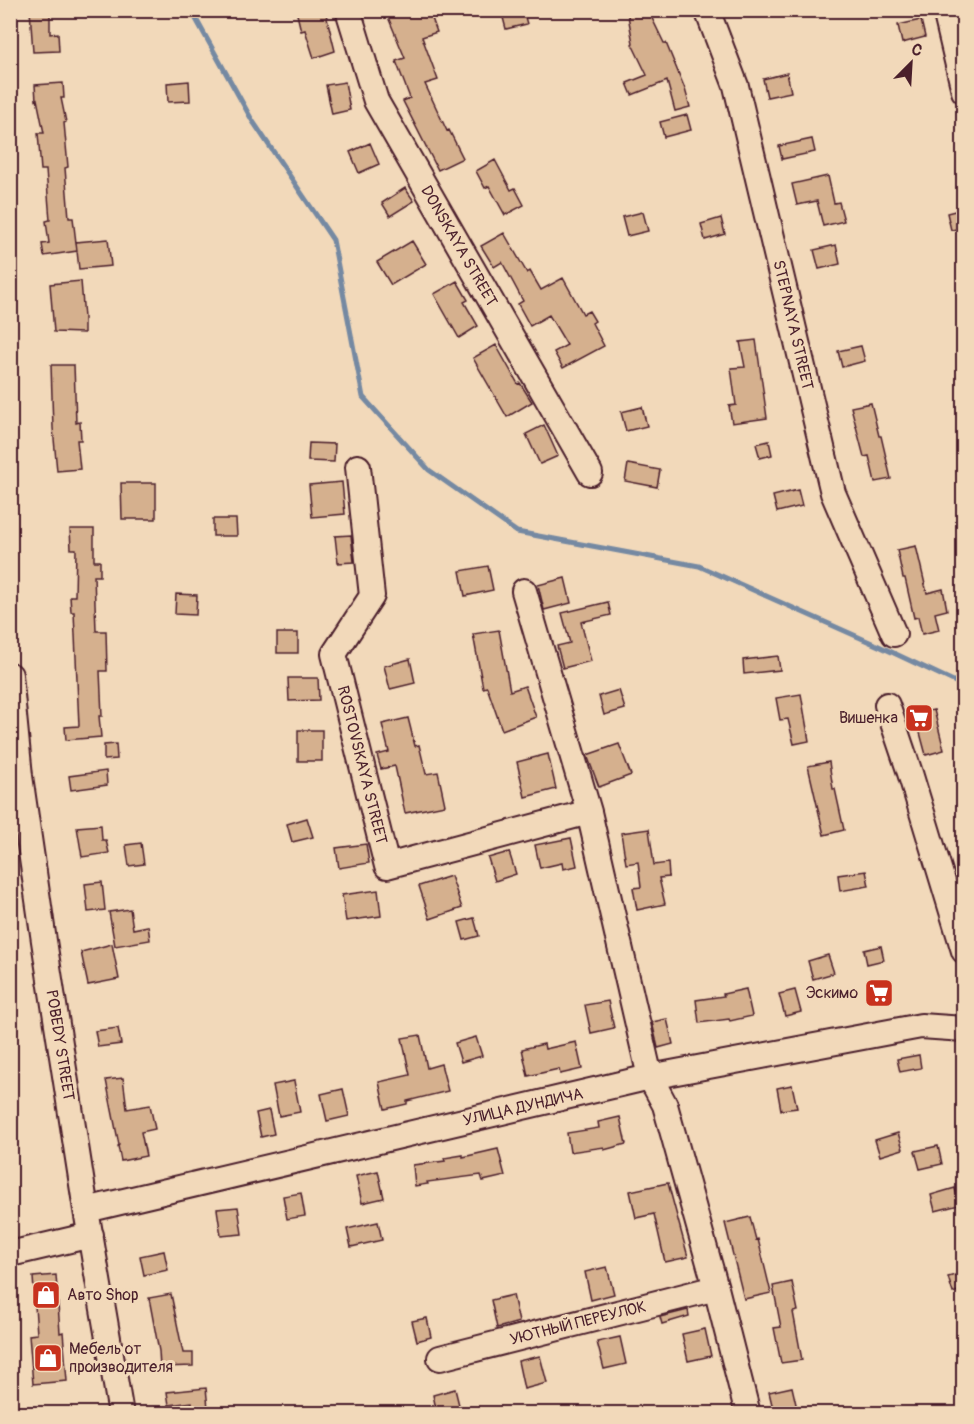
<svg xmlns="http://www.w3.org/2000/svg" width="974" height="1424" viewBox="0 0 974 1424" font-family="Pangolin,sans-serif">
<rect width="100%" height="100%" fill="#f2d9ba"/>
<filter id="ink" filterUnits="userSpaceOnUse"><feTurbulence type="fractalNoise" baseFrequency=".0167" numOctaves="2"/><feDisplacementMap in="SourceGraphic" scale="12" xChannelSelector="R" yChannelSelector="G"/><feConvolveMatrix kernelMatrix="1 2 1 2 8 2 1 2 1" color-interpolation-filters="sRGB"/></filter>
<g filter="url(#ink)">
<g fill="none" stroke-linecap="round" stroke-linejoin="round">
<!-- stream -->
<path stroke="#7589a2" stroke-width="5" d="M191,10L252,120L333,240L363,397L429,470L517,532L699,566L881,647L964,686"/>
</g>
<!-- building -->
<path fill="#d5b08e" stroke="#4a1f2b" stroke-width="1.5" d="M30,10H50V34L58,33L59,51L33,52Z
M296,10H325L335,51L314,58L305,30L301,31Z
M406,10H429L437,32L422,37L438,80L425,84L447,131L449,130L463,158L438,170L403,101L410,98L396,61L405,58L388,17Z
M501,10H523L527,24L506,29Z
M627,10H648L664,43H666L685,89L690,107L675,111L667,81L632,95L627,83L647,75L632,44L633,43Z
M921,20L925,37L902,43L898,25Z
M787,73L791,92L767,97L763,79Z
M189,81L190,101L168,102L167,83Z
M345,82L350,110L332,114L326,85Z
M63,83L64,98H61L66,122L64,123L68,167L65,168L69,218H73L77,251L44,256L42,244L49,243L46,221L50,220L46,170H41L38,133H44L37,99L36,100L35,85Z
M687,115L691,130L664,137L660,122Z
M812,139L815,152L782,159L779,146Z
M370,143L379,164L359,173L350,152Z
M495,160L511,190L515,188L524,205L505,215L489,186L485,188L476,171Z
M828,176L834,203L839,202L844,221L823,226L817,201L797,205L792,184Z
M405,188L414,201L390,216L382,203Z
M963,209V228L951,230L947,213Z
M643,212L648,231L627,236L622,217Z
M721,218L725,234L705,240L701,224Z
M504,233L527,273L530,271L541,290L563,278L583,314L589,311L595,321L592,323L604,346L563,368L554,352L567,345L549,315L530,326L518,304L523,301L502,262L494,267L481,246Z
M108,239L111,266L79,269L76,242Z
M412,241L426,264L391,285L377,262Z
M836,245L840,264L819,269L814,250Z
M81,281L84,318V333L54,332L50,284Z
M457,281L468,300L464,302L478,326L459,338L434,294Z
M756,340L767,418L732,423L729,406L736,405L731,368L745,367L740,342Z
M496,345L518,384L520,383L532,402L507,417L473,358Z
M861,346L865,361L842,367L838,351Z
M51,365H74L76,423L80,422L81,440H77L80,469L57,471L53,428Z
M871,403L879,436H881L891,479L875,482L869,456L864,457L851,407Z
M642,407L647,426L626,431L621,412Z
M544,425L558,456L540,464L526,434Z
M769,441L772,455L760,458L756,444Z
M309,443L335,444L334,462L308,461Z
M628,464L660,470L657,487L625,481Z
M342,482L345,514L312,517L309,485Z
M121,483H156V519H122Z
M798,490L802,506L777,512L773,496Z
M213,519H236L237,536H213Z
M70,529H94V561H100V576H94L96,631H106L107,671H100L102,716H99L101,737L66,740L65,727L79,726L74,612H71L70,596H75L76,549H71Z
M351,535L354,562L338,563L335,536Z
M916,546L927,593L943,589L947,610L935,613L939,630L922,634L918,617L914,618L905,578H903L897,550Z
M488,566L493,590L465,596L460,571Z
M565,578L571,603L544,610L538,585Z
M176,594L197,595L196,615L175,614Z
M608,602L611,615L581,622L591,661L563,668L557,646L570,643L562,613Z
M499,630L510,691L525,686L536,717L502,730L487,687L483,688L473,634Z
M277,633H298V653H277Z
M778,656L780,670L744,674L743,660Z
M410,659L415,683L390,689L384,666Z
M288,678H318L319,700L289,701Z
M619,690L625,709L604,715L599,696Z
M801,694L809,741L794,744L788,719L780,720L776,698Z
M934,710L944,750L926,755L915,714Z
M408,718L415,746L419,745L426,774L438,772L445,805L405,813L395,766L381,769L377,755L389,752L382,724Z
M298,730H322V761H298Z
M116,744L117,759L104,760V745Z
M619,744L631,775L599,787L587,755Z
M548,754L556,789L525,797L517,762Z
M829,762L833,789H835L844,830L824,835L808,766Z
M106,771L107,785L71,790L69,776Z
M307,818L313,837L292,842L287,824Z
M101,825L102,840H106L109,853L82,857L77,827Z
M649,829L654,865L668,863L669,877L659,878L665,904L637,910L633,888L641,887L638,862L626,864L621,833Z
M571,838L577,866L563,869L562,863L540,868L535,845Z
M141,843L144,864L129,866L126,845Z
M366,844L369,863L339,868L336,848Z
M509,852L516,874L495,881L488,858Z
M866,871L869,886L840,891L838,875Z
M451,876L462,908L430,919L419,886Z
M102,882L105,910L88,912L85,884Z
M378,890L381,916L346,921L342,895Z
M130,909L133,929L148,926L150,940L115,946L109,912Z
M474,918L479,936L464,940L459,922Z
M112,944L119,979L88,985L81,952Z
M881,946L884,960L867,964L864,950Z
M828,955L834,973L813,979L808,961Z
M746,989L752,1016L730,1021L729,1019L699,1023L696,1000L724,996L723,994Z
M795,990L801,1012L785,1016L779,994Z
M608,1001L614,1028L591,1033L585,1005Z
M667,1019L673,1044L658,1048L652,1022Z
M118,1028L121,1044L98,1047L95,1031Z
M420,1035L427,1068L441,1064L448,1091L407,1101V1104L385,1109L379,1082L410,1075L402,1038Z
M476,1037L482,1056L461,1062L455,1043Z
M576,1042L582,1069L560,1074L559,1069L528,1076L522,1049L544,1044L545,1049Z
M919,1055L921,1068L900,1072L897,1059Z
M123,1078L127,1109L150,1105L155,1129L141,1132L146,1156L121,1161L118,1146L119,1145L106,1080Z
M294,1081L300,1112L279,1116L273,1085Z
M792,1085L797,1108L781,1110L777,1088Z
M343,1089L349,1116L327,1121L321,1094Z
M269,1110L274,1134L261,1137L256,1113Z
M620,1117L626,1144L604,1150V1147L570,1152L567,1133L599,1128L598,1122Z
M898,1133L903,1149L880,1156L875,1140Z
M938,1146L942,1164L920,1169L915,1151Z
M498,1149L505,1176L483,1181L481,1175L427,1182L428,1184L415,1186L413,1165L445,1161L444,1158L463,1155V1157Z
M378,1171L384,1198L362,1203L356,1176Z
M668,1183L688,1257L665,1262L654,1214L636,1218L630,1191Z
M955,1188L959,1205L935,1211L931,1195Z
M301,1193L305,1216L287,1219L283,1196Z
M238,1207L242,1234L221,1236L217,1209Z
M750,1217L756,1240L758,1239L771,1293L744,1299L725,1223Z
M378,1222L382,1240L351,1247L347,1229Z
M164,1251L168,1270L144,1275L140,1256Z
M607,1267L614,1294L591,1300L585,1272Z
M963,1273V1289L953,1293L948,1277Z
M56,1275L60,1333L63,1332L67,1381L33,1384L29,1335L37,1334L33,1277Z
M792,1282L798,1311L793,1312L802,1360L781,1363L774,1328L781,1327L773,1286Z
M171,1294L183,1353H193V1366L160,1367L159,1351L149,1298Z
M513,1295L519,1322L497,1328L491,1300Z
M688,1310L689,1316L662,1324L660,1317Z
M427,1318L431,1337L417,1341L412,1321Z
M705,1329L711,1356L688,1361L682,1334Z
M620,1337L626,1364L604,1369L597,1342Z
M540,1356L547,1383L524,1389L518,1361Z
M792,1387L798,1413H774L769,1392Z
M206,1388L208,1408L192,1409V1402L169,1405L167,1392Z
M455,1389L461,1413H437L433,1395Z"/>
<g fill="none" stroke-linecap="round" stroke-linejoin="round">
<!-- minor casing -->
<g stroke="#4a1f2b" stroke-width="28">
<path id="minor" d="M348,10L376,101L590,473
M707,10L736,86L833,493L894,634
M945,10L964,91
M358,467L372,596L334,654L387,866L589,812
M524,591L589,812L650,1077L665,1105L716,1288L748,1414
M10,675L20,776L44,941L86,1210L121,1414
M887,705L910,773L964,951
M86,1210L650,1077L921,1026L964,1029
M10,1254L91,1235
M440,1358L716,1288"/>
</g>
<!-- minor -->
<use href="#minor" stroke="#f2d9ba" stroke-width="24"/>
</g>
</g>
<!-- icons -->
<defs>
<g id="supermarket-square" transform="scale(1.5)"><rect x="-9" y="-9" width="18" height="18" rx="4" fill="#c8321e" stroke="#f2d9ba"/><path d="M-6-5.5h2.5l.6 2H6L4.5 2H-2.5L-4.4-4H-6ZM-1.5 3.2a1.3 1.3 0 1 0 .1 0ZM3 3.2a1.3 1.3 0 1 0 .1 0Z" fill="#fff"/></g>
<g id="shop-square" transform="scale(1.5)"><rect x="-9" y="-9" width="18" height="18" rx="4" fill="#c8321e" stroke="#f2d9ba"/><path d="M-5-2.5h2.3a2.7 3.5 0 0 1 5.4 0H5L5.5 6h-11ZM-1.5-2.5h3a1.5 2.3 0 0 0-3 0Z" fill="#fff"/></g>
</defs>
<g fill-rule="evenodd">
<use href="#supermarket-square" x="919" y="718"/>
<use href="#supermarket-square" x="879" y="993"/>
<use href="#shop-square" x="46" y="1295"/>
<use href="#shop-square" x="48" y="1358"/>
</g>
<g text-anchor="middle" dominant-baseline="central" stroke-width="6" stroke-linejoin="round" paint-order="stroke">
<!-- street labels -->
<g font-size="16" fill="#4a1f2b" stroke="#f2d9ba">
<text transform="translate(459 246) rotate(60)">DONSKAYA STREET</text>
<text transform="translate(793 325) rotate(77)">STEPNAYA STREET</text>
<text transform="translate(362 765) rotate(76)">ROSTOVSKAYA STREET</text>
<text transform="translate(60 1045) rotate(81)">POBEDY STREET</text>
<text transform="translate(523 1107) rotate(-13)">УЛИЦА ДУНДИЧА</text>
<text transform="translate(578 1323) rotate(-14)">УЮТНЫЙ ПЕРЕУЛОК</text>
</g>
<!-- poi labels -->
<g font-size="16" fill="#4a1f2b" stroke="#f2d9ba" text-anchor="end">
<text x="898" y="718">Вишенка</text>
<text x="858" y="993">Эскимо</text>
<text x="67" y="1295" text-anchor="start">Авто Shop</text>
<text x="69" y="1349" text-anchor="start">Мебель от<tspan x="69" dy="18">производителя</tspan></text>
</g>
</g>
<!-- margin -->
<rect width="974" height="1424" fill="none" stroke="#f2d9ba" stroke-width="36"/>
<rect x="18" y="18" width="938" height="1388" fill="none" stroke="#4a1f2b" stroke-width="2" filter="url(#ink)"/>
<!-- north arrow -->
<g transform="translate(911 63) rotate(24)" stroke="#f2d9ba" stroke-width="4.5" paint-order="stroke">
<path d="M0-4.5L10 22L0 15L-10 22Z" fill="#4a1f2b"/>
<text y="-9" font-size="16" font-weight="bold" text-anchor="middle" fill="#4a1f2b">С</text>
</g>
</svg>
